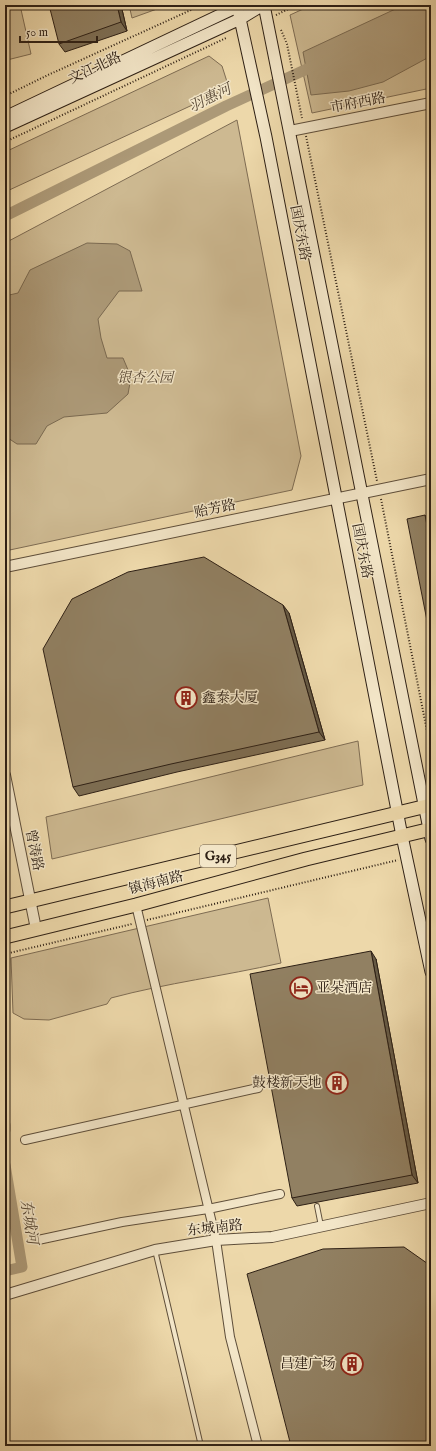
<svg xmlns="http://www.w3.org/2000/svg" width="436" height="1451" viewBox="0 0 436 1451" font-family="'IM FELL English','Noto Serif SC',serif">
<rect width="100%" height="100%" fill="#edd8aa"/>
<filter id="stains"><feTurbulence type="fractalNoise" baseFrequency=".005" numOctaves="4"/><feColorMatrix values="0 0 0 0 .2 0 0 0 0 .09 0 0 0 0 .02 0 0 0 .5 -.17"/></filter>
<radialGradient id="worn" r=".72"><stop offset=".6" stop-color="#630" stop-opacity="0"/><stop offset="1" stop-color="#630" stop-opacity=".3"/></radialGradient>
<!-- green -->
<path fill="#cdb991" stroke="#7e6c53" d="M5,5H20L31,54L7,60L5,50Z
M129,5H168L132,18Z
M312,5H431V88L312,113L290,15Z
M209,56L222,66L229,88L5,192V152Z
M237,120L301,456L292,490L5,551V243Z
M358,741L363,785L52,859L46,817Z
M268,898L281,963C224,976 167,983 111,998L107,1004L49,1020L24,1019L13,1013L11,958Z"/>
<!-- water -->
<path fill="#ac9977" stroke="#7a6950" d="M404,5H431V56L383,82L349,91L311,95L303,52Z
M87,243L117,244L130,251L142,291H119L98,319L101,338L107,358H123L131,377L128,394L107,413L64,417L47,426L36,444H17L5,436V296L18,293L30,270Z"/>
<g fill="none" stroke-linecap="round" stroke-linejoin="round">
<!-- canal -->
<path stroke="#ac9977" stroke-width="11" d="M5,216L226,106L320,63
M5,1125V1130
M5,1165L22,1267L5,1271"/>
<!-- service casing -->
<g stroke="#5e4e3a" stroke-width="6">
<path id="service" d="M317,1206L321,1226
M155,1250L201,1446"/>
</g>
<!-- minor casing -->
<g stroke="#5e4e3a" stroke-width="10">
<path id="minor" d="M136,905L216,1240L230,1337L258,1446
M25,1140L258,1088
M38,1240L122,1222L208,1209L280,1194"/>
</g>
<!-- tertiary casing -->
<g stroke="#5e4e3a" stroke-width="12">
<path id="tertiary" d="M290,131L431,103
M5,567L431,479
M5,775L36,929
M5,1295L155,1250L216,1240L272,1237L431,1203"/>
</g>
<!-- secondary casing -->
<g stroke="#2e2015" stroke-width="13">
<path id="secondary" d="M237,5L266,137L402,836L431,972
M264,5L431,839
M5,117L241,5
M5,127L240,19L263,5"/>
</g>
<!-- trunk casing -->
<g stroke="#2e2015" stroke-width="15">
<path id="trunk" d="M5,907L431,805
M5,937L136,905L306,859L431,829"/>
</g>
<!-- path -->
<path stroke="#2e2015" stroke-width="2" stroke-dasharray="1 2" stroke-linecap="butt" d="M276,15L297,5
M281,30L287,44L302,118
M5,96L48,75L202,5
M306,136L377,481
M5,142L226,38
M381,499L431,751
M147,920L398,860
M5,954L132,924"/>
<!-- service -->
<use href="#service" stroke="#f3e6c8" stroke-width="4"/>
<!-- minor -->
<use href="#minor" stroke="#f3e6c8" stroke-width="8"/>
<!-- tertiary -->
<use href="#tertiary" stroke="#f3e6c8" stroke-width="10"/>
<!-- secondary -->
<use href="#secondary" stroke="#f3e6c8" stroke-width="11"/>
<!-- trunk -->
<use href="#trunk" stroke="#edd8aa" stroke-width="13"/>
</g>
<!-- wall -->
<path fill="#7d6e54" stroke="#2e2015" d="M121,5L127,31L65,52L59,44Z
M289,613L325,740L177,772L79,796L73,787Z
M376,959L418,1183L297,1206L292,1198Z"/>
<!-- shaded-wall -->
<path fill="#665a45" stroke="#2e2015" d="M117,5H121L127,31L121,22Z
M425,515L431,524V547Z
M283,605L289,613L325,740L319,732Z
M371,951L376,959L418,1183L412,1175Z"/>
<!-- building -->
<path fill="#918062" stroke="#2e2015" d="M49,5H117L121,22L59,44Z
M425,515L431,547V641L407,519Z
M204,557L283,605L319,732L171,764L73,787L43,649L72,599L128,572Z
M371,951L412,1175L292,1198L250,974Z
M404,1247L431,1266V1446H291L247,1274L323,1249Z"/>
<!-- icons -->
<defs>
<g id="building-ring" transform="scale(1.15)"><circle r="9.5" fill="#f3e6c8" stroke="#8f2418" stroke-width="1.5"/><path d="M-4-6H4V6H1V3H-1V6H-4ZM-2.5-4.3h1.7v1.8h-1.7ZM.8-4.3h1.7v1.8H.8ZM-2.5-1h1.7V.8h-1.7ZM.8-1h1.7V.8H.8Z" fill="#8f2418"/></g>
<g id="hotel-ring" transform="scale(1.15)"><circle r="9.5" fill="#f3e6c8" stroke="#8f2418" stroke-width="1.5"/><path d="M-6-4.5h1.5V1H6V5H4.5V3h-9V5H-6ZM-4 0a1.8 1.8 0 1 1 3.6 0ZM.5 0V-2.5h3Q6-2.5 6 0Z" fill="#8f2418"/></g>
</defs>
<g fill-rule="evenodd">
<use href="#building-ring" x="186" y="698"/>
<use href="#hotel-ring" x="301" y="988"/>
<use href="#building-ring" x="337" y="1083"/>
<use href="#building-ring" x="352" y="1364"/>
</g>
<g text-anchor="middle" dominant-baseline="central" stroke-width="3" stroke-linejoin="round" paint-order="stroke">
<!-- shield labels -->
<rect fill="#f3e6c8" stroke="#695b4b" stroke-width="1" x="200" y="845" width="36" height="22" rx="3"/>
<g font-size="13" font-weight="bold" fill="#2e2015">
<text x="218" y="856">G345</text>
</g>
<!-- street labels -->
<g font-size="14" fill="#2e2015" stroke="#f3e6c8">
<text transform="translate(95 68) rotate(-25)">文江北路</text>
<text transform="translate(358 103) rotate(-11)">市府西路</text>
<text transform="translate(300 233) rotate(79)">国庆东路</text>
<text transform="translate(215 509) rotate(-12)">贻芳路</text>
<text transform="translate(362 551) rotate(79)">国庆东路</text>
<text transform="translate(34 850) rotate(79)">曾涛路</text>
<text transform="translate(156 883) rotate(-15)">镇海南路</text>
<text transform="translate(215 1228) rotate(-6)">东城南路</text>
</g>
<!-- park labels -->
<g font-size="14" font-style="italic" fill="#564634" stroke="#f3e6c8">
<text x="145" y="378">银杏公园</text>
</g>
<!-- poi labels -->
<g font-size="14" fill="#2e2015" stroke="#f3e6c8" text-anchor="start">
<text x="202" y="698">鑫泰大厦</text>
<text x="316" y="988">亚朵酒店</text>
<text x="322" y="1083" text-anchor="end">鼓楼新天地</text>
<text x="336" y="1364" text-anchor="end">昌建广场</text>
</g>
<!-- water labels -->
<g font-size="15" font-style="italic" fill="#5a4a37" stroke="#f3e6c8">
<text transform="translate(210 98) rotate(-26)">羽惠河</text>
<text transform="translate(29 1222) rotate(81)">东城河</text>
</g>
</g>
<!-- margin -->
<rect width="436" height="1451" fill="none" stroke="#edd8aa" stroke-width="20"/>
<rect x="6" y="6" width="424" height="1439" fill="none" stroke="#2e2015" stroke-width="2"/>
<rect x="10" y="10" width="416" height="1431" fill="none" stroke="#2e2015"/>
<!-- scale -->
<path d="M20 36v6h77v-6" fill="none" stroke="#2e2015" stroke-width="2"/>
<text x="26" y="36" font-size="12" fill="#2e2015" stroke="#f3e6c8" stroke-width="3" paint-order="stroke">50 m</text>
<rect width="100%" height="100%" filter="url(#stains)"/>
<rect width="100%" height="100%" fill="url(#worn)"/>
</svg>
